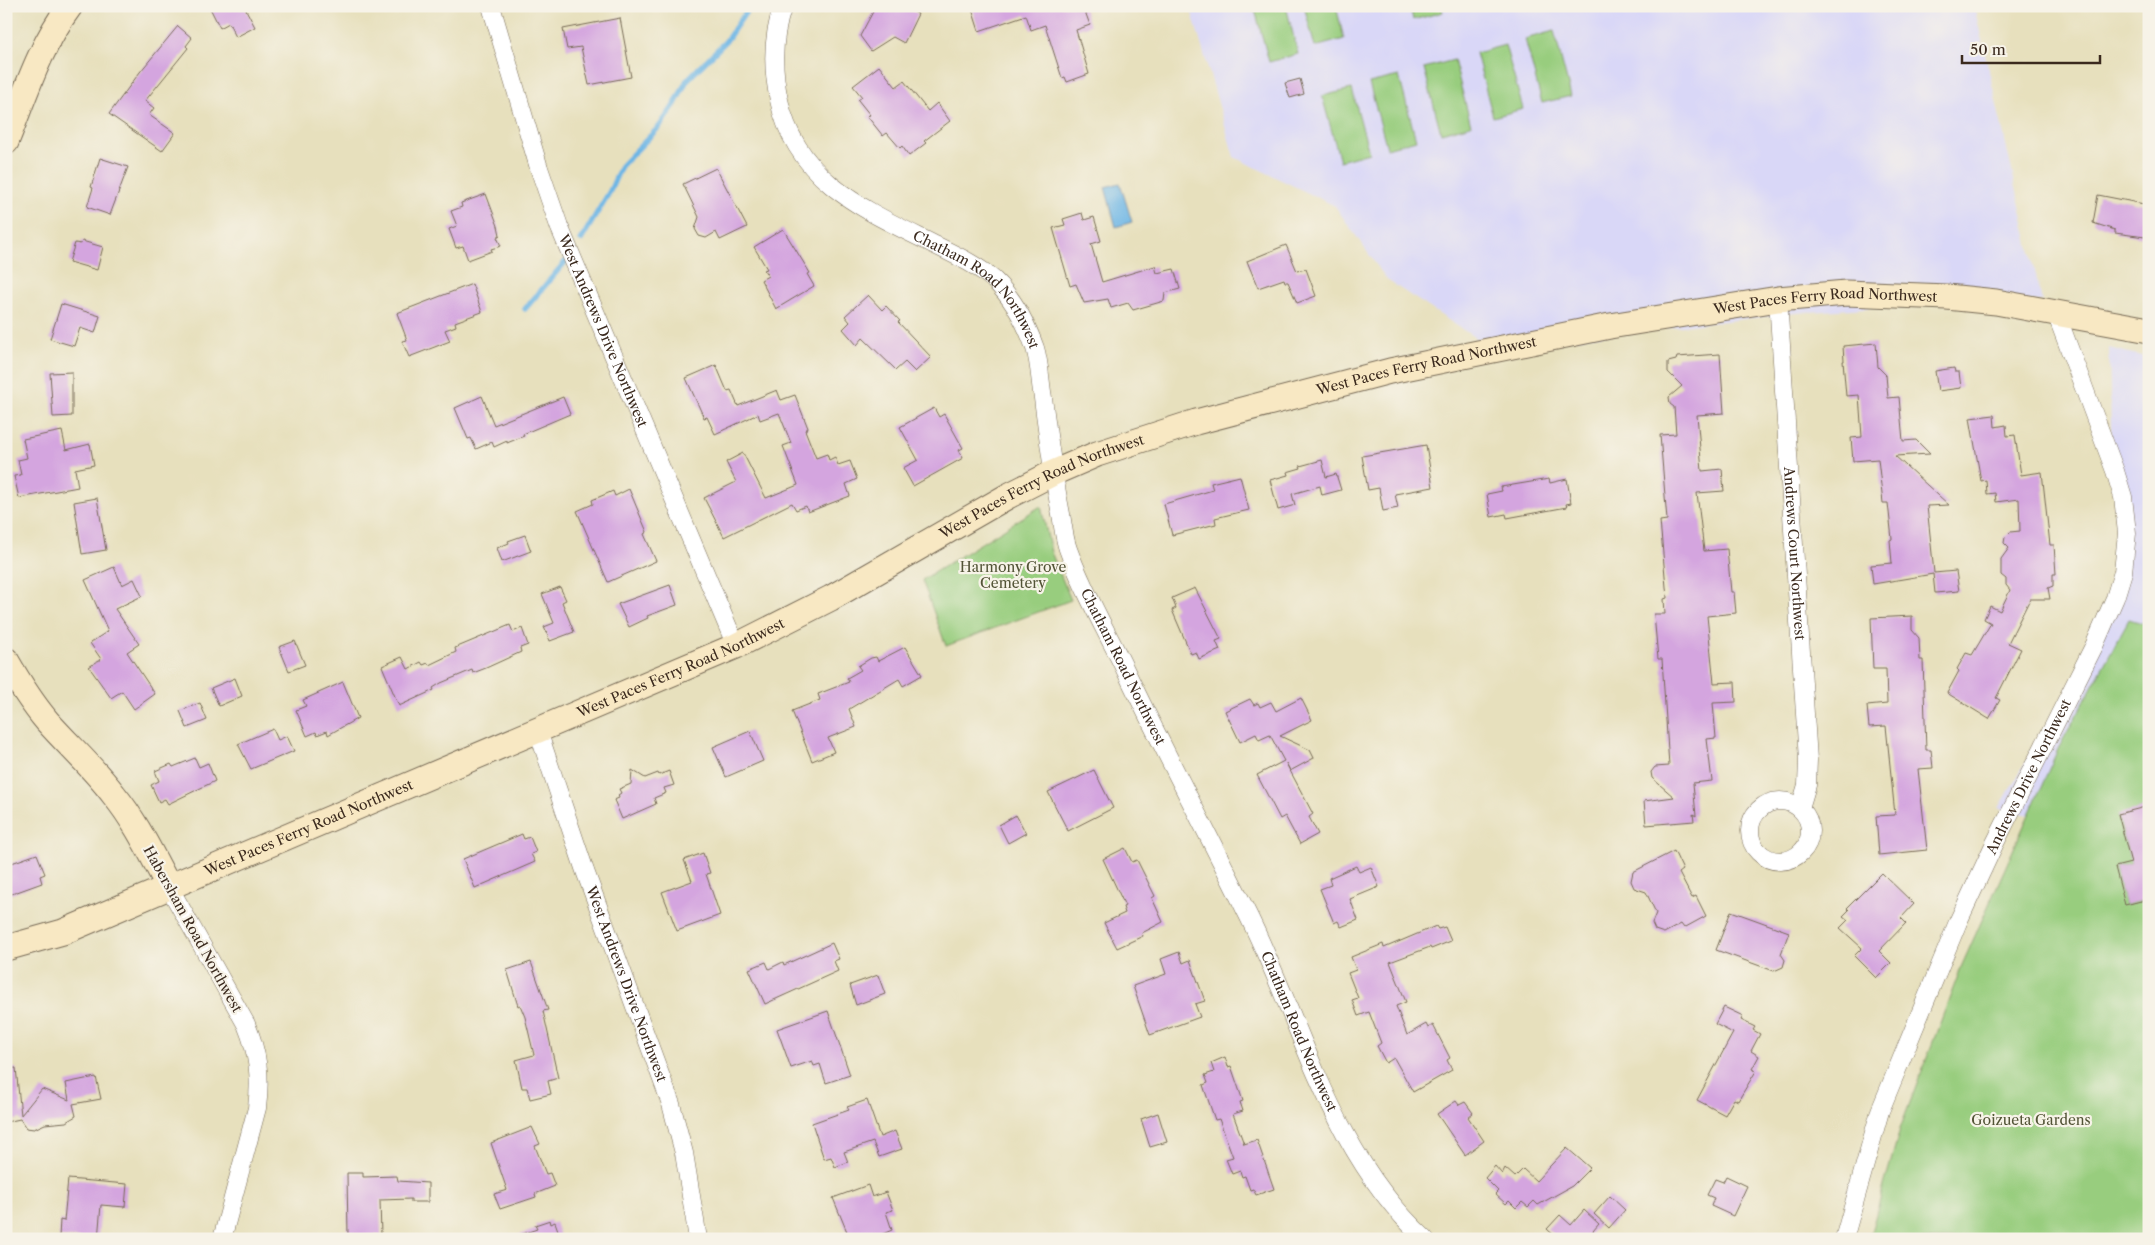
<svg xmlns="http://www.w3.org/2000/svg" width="2155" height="1245" viewBox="0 0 2155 1245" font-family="'Libre Caslon Text',serif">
<rect width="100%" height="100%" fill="#f7f3e8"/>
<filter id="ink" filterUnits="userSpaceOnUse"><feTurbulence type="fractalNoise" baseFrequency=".02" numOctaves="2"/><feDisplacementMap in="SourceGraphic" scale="10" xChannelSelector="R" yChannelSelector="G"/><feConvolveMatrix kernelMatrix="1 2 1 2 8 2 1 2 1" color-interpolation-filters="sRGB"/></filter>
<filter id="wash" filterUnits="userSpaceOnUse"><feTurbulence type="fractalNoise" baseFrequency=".0096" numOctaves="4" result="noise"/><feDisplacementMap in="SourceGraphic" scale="20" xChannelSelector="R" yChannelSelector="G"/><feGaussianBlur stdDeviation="1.12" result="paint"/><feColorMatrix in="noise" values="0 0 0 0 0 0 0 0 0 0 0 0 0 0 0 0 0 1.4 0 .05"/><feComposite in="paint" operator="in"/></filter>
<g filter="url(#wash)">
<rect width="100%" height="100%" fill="#e7e0bd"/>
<!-- built -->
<path fill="#d9d7f7" d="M1190,6H1974L2042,301L1947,302L1796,313L1491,348L1387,280L1335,206L1234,157Z
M2109,348L2149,358V843L1999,808L2113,613L2127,498L2112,463Z"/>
<!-- green -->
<path fill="#98cd7e" stroke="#6a7c4e" d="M1254,6H1286L1298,54L1269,62Z
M1304,6H1336L1344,39L1315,47Z
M1410,6H1441L1443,12L1413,20Z
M1554,31L1571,96L1542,103L1525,39Z
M1505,45L1523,109L1493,117L1476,53Z
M1454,60L1471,125L1441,133L1424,68Z
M1399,76L1416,140L1387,148L1369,83Z
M1352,89L1369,153L1340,161L1322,96Z
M1041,506L1051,552L1071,600L946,646L922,580Z
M2129,619L2149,625V806L2118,815L2131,863L2115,867L2125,905L2149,899V1239H1869L1900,1129L1962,965L2058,749Z"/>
<!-- water -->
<path fill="#6db6e5" stroke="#547082" d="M1120,183L1132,222L1116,227L1105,187Z"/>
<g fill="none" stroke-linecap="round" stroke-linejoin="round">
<!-- stream -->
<path stroke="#6db6e5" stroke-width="5.5" d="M581,240L610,191L621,166L659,127L675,104L687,80L726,41L750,6
M525,309L566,261"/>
</g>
<g id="blocks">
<!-- building -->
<path fill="#d4a5df" d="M209,6H244L255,27L236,37L229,23L220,28Z
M876,6H904L918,14L904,43L893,37L871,51L860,36Z
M971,6H1083L1090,25L1076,30L1089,74L1067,82L1065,77L1062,78L1045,25L1031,30L1026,15L979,31Z
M620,18L631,77L589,85L581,47L567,49L563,29Z
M178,26L192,38L186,46L188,48L145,101L154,108L149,115L175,133L162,151L109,114L140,72Z
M879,66L896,87L904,81L928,111L937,103L950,121L924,141L926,143L909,156L902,146L900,148L887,133L883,136L867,116L870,115L858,100L862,97L853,86Z
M1300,79L1304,94L1290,98L1285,83Z
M100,158L128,167L110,215L87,207L93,188L91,187Z
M716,168L747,227L720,240L716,232L706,238L699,236L695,229L699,217L683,184Z
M486,194L498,226L500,235L497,237L501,246L491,249L492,251L468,260L463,246L456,248L449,229L457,226L451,211L462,207L461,203Z
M2098,195L2149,205V235L2146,234L2145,237L2115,233V230L2093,223Z
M1082,213L1084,220L1094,217L1101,241L1091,244L1102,282L1155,266L1157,273L1174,269L1180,289L1165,293L1164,301L1133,310L1128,303L1111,308L1108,299L1084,303L1076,284L1070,286L1053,228L1065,225L1063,219Z
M783,229L810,273L807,274L814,286L776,309L761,280L768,276L764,270L767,269L754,247Z
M82,241L103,247L97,270L69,262L75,243L81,244Z
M1286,245L1297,271L1306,269L1316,296L1297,303L1288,282H1285L1284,279L1258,288L1247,261Z
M472,284L482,312L455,322L456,326L445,330L450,341L409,357L402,341L407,340L397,313Z
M868,295L882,310L886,306L900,321L898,322L931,357L915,372L905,362L896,370L863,338L857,345L843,329L850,322L845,316Z
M61,304L100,316L95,333L80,328L74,346L50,339Z
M1876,343L1878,367L1886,375L1888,398L1899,397L1903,441L1916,440L1930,454L1895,456L1949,505L1927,506L1934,573L1956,571L1959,591L1935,593L1933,574L1873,584L1871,565L1892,563L1890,540L1892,539L1888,503H1883L1878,459L1853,461L1851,438L1862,437L1859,395L1846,396L1843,361H1844L1843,346Z
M1720,354L1724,413L1697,415L1702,471L1722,469L1724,491L1697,493L1704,551L1727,549L1731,592H1734L1736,613L1707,616L1714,683L1735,682L1736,702L1713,703L1716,738L1707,739L1712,781L1693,783L1696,816L1693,814L1694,821L1646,825L1644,801L1674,797L1652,778L1651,772L1655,767L1669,766L1662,659H1658L1654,614H1665L1664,599L1667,598L1660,521L1667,520L1660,435L1676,434L1674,407L1670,404L1669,397L1682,386L1668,372V362L1676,360L1677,357Z
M716,365L727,391L731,390L738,406L777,390L781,400L795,395L808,428L805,430L816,458L827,454L829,460L835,457L838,465L850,461L857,479L846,484L850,496L808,512L806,506L796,510L792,503L724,537L704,498L736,482L726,462L743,453L766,498L798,485L783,446L791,443L779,413L760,420L758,414L715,434L707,417L704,418L686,378Z
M1954,368L1955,372H1959L1961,388L1938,391L1935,371Z
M72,372V416L53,417L50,373Z
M482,396L494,425L563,397L570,414L523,434L524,436L507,443V441L494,447L492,442L476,449L471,438L468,439L455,408Z
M934,408L939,417L944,414L963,448L959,450L963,458L913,486L903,468L918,460L900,427Z
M1994,415L1995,427L2006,425L2007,436L2015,435L2021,475L2042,472L2050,545H2054L2056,574H2053V586L2048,588L2050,599H2030L2008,643L2021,649L1996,698L2000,700L1989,719L1947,693L1959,671L1957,669L1966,653L1972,655L1991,623L1984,619L1990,606L2000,611L2010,590L2006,585V579L2001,575V559L2009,548L2004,543L2005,537L2010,532L2020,531L2019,499L1996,502L1995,493L1987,494L1986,480L1981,481L1970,418Z
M62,431L66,450L90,444L94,465L75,469L78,487L19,498L14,476L21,475L18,460L27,458L23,439Z
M1426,445L1433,487L1395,494L1398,508L1383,511L1379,488L1368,490L1362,456Z
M1322,460L1326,477L1336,474L1341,490L1322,495L1320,486L1292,494L1295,505L1278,510L1270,480L1288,475L1287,472L1301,468L1300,466Z
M1240,476L1249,510L1215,518L1216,524L1172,535L1164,504L1213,490L1211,483Z
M1549,479L1550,483L1567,479L1571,503L1566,504L1567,507L1507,518L1506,514L1491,517L1487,494L1502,491L1501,487Z
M629,489L647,532L644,534L656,561L608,582L577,511L593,504L592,500L613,491L615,496Z
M97,498L106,550L82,554L74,502Z
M525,535L531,551L502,562L497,548L509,543L508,541Z
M114,567L122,585L134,579L142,596L115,609L139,644L127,652L155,694L134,709L122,691L111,698L89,667L101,659L90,643L108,631L85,580Z
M670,585L677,605L647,616L648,618L629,627L618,604Z
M560,587L566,600L562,602L574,632L550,641L544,627L554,623L542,594Z
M1195,588L1221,639L1216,641L1220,650L1199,659L1196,652L1191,654L1172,610L1176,608L1172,598Z
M1912,616V630L1919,638L1920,660H1923L1926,750H1931L1933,768L1918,769L1927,850L1879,855L1876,816L1895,815L1886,726L1869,727L1867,706L1887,704L1886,669H1873L1871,618Z
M510,625L513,632L522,628L528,645L520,648L521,652L486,668L473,673L472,670L441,683L433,688L434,690L399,706L382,666L402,657L408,669L421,662L423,665L428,663L429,665L456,652L455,648Z
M295,641L305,665L289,671L279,647Z
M905,647L922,675L903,686L899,679L849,709L856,727L828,738L834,752L812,761L792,711L820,700L818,694L849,682L847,678L861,670L858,666L871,658L876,657L878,661Z
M235,678L242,696L219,706L211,688Z
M343,682L358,718L328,735L327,731L317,735L316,732L307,736L296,710L306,706L303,700Z
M1301,698L1312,720L1280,736L1310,750L1314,758L1290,771L1286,763L1313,814L1309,817L1318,834L1300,844L1285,816L1280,819L1257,775L1284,761L1270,735L1259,740L1256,734L1240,742L1225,711L1250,699L1254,705L1258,703L1260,707L1271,702L1276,711Z
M200,703L207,720L187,728L180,711Z
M273,729L278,740L287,736L294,751L251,769L238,744Z
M750,731L763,761L726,777L713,747Z
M195,758L199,767L208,763L215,781L168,804L165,799L159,802L151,785L159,781L155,771L171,764L173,767Z
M632,770L645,778L658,773L659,775L669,771L674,785L664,788L666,793L654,798L656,804L622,819L614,800L619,798L618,795L621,793L619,789L631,784Z
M1094,770L1113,808L1068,831L1048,792Z
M2149,806V899L2125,905L2115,867L2131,863L2118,814Z
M1016,815L1026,833L1008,843L999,825Z
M522,834L524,839L530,837L536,852L531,854L535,862L475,888L463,859Z
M1125,848L1132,862L1137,860L1155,896L1152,898L1163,922L1142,933L1143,936L1117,948L1104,923L1125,913L1123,907L1125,906L1103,859Z
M1674,851L1683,870L1679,873L1692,898L1696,896L1706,916L1684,928L1681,924L1664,933L1655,930L1652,923L1656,913L1646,892L1634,888L1631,881L1633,872Z
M703,853L710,873L706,874L720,915L677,931L662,892L692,881L684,860Z
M37,854L45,874L40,876L42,883L6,896V865Z
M1356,866L1359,872L1371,867L1379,887L1350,899L1358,920L1341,927L1338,921L1334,923L1320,889L1331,885L1329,878Z
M1882,873L1914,904L1901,918L1906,923L1879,951L1891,963L1876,978L1854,956L1862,948L1840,928L1848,920L1843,916L1849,910L1847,908Z
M1731,911L1789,932L1781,954L1785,960L1783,967L1774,971L1716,950Z
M1436,926L1438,929L1445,927L1451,941L1431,949L1430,947L1390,962L1406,1002L1396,1006L1407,1035L1426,1024L1428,1028L1433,1025L1450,1058L1447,1060L1452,1070L1413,1092L1394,1058L1386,1063L1377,1046L1381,1043L1369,1012L1358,1016L1352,1000L1358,998L1348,973L1356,970L1351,957L1383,944L1384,948Z
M832,943L839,959L834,961L838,971L765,1004L749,969L766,962L769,969L783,962L784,965Z
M1179,952L1183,963L1190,960L1205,1001L1195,1004L1200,1017L1150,1035L1133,986L1166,974L1161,959Z
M531,962L548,1010L543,1011L558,1078L548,1081L551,1094L530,1099L527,1088H522L516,1060L534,1055L525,1017L520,1005L518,1006L507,970Z
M878,975L885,994L856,1005L850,985Z
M1724,1007L1743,1016L1741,1020L1755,1027L1753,1030L1760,1034L1751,1051L1759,1056L1752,1069L1756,1071L1738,1101L1734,1099L1725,1115L1697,1100L1733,1033L1715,1024Z
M828,1011L850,1075L826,1083L820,1064L814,1066L812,1061L791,1068L777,1029Z
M1225,1057L1228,1067L1231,1066L1243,1101L1240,1102L1243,1111L1233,1114L1244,1144L1257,1140L1274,1189L1256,1195L1253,1189L1250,1190L1245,1176L1242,1177L1240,1171L1232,1174L1226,1159L1233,1157L1219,1119L1215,1120L1203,1085L1208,1083L1205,1075L1214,1072L1211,1063Z
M16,1068L21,1115L42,1089L69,1100L66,1083L85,1079L96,1077L101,1099L73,1104L76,1116L66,1122L45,1124L34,1129L26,1128L20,1119L6,1122V1069Z
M867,1100L880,1137L895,1131L902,1149L879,1157L873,1142L844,1152L848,1162L835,1167L831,1157L824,1159L812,1123L849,1110L847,1107Z
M1456,1101L1459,1105L1465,1102L1473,1113L1468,1117L1484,1141L1465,1155L1437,1114Z
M1158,1113L1167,1142L1150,1147L1141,1119Z
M532,1127L540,1144L535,1146L546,1174L550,1173L555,1186L535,1194L536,1197L500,1209L494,1194L507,1190L491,1143Z
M1567,1148L1590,1168L1572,1186L1538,1205L1534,1201L1528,1207L1522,1202L1516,1208L1509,1201L1506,1204L1495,1194L1498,1191L1485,1178L1495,1166L1502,1174L1505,1168L1515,1177L1523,1169L1536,1181Z
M347,1173H363V1177L397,1176L398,1181L428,1183V1202H411V1199L380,1200L381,1235L348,1236Z
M1726,1176L1747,1186L1733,1216L1711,1206L1714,1198L1707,1195L1715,1179L1723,1182Z
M68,1179L127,1184L125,1207L101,1205L98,1239L59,1237L60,1220L64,1221Z
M868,1185L872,1197L886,1192L893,1210L886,1212L892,1230L871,1239H850L833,1198Z
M1610,1196L1625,1210L1609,1228L1594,1214Z
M1584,1210L1599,1224L1586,1239H1558L1547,1229L1560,1215L1571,1225Z
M550,1220L551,1224L555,1222L561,1239H515L514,1237L537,1229L535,1225Z"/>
</g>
</g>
<g filter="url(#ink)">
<use href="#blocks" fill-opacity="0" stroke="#776a56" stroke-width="1"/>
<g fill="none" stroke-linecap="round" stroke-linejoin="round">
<!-- street casing -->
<g stroke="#776a56" stroke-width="19">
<g id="street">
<path id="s1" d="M491,6L539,168L559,226L736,646"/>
<path id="s2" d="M783,6C772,37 772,68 779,100C796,181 865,210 931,243C953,254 976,264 994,280C1014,299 1026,323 1035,348C1040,364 1040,382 1043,398C1048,437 1053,475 1061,514C1063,525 1064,538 1068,549C1082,588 1103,625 1121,661C1161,745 1204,826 1245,909C1302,1021 1329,1151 1425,1239"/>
<path id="s3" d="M1778,299L1808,760L1807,785L1800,808"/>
<path id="s4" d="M538,731L585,871L671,1104L684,1153L698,1239"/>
<circle cx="1780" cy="831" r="30"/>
<path d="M169,887L246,1024C258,1053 261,1077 257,1108L222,1239"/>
<path id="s5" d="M1844,1239L1880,1111L1958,922L1994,845L2094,646L2115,598L2123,572L2127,533L2123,497L2115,471L2056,313"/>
</g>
</g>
<!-- secondary casing -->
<g stroke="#776a56" stroke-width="27">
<g id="secondary">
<path d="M6,142C25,95 39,47 70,6"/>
<path d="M6,660C18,681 31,702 47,721C69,746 94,768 114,795C137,823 152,856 169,887"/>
<path id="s6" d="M6,948L63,932L736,646L831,598L1008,496L1053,473L1097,454L1196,422L1390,371L1610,326L1778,299L1846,293L1947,297L1996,302L2149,330"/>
</g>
</g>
<!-- street -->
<use href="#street" stroke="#fff" stroke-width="18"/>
<!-- secondary -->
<use href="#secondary" stroke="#f8e8c3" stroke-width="25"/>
</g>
</g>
<g text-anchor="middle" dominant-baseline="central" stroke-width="4.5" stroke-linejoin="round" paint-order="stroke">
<!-- street labels -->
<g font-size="14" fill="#3b2a1e" stroke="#f7f3e8">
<text stroke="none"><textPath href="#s2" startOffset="380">Chatham Road Northwest</textPath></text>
<text stroke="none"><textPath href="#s6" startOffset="1946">West Paces Ferry Road Northwest</textPath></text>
<text stroke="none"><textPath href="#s1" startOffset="344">West Andrews Drive Northwest</textPath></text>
<text stroke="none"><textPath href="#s6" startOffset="1541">West Paces Ferry Road Northwest</textPath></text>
<text stroke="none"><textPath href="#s6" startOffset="1136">West Paces Ferry Road Northwest</textPath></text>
<text stroke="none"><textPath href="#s3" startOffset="255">Andrews Court Northwest</textPath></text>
<text stroke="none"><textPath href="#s2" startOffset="800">Chatham Road Northwest</textPath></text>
<text stroke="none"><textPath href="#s6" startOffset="731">West Paces Ferry Road Northwest</textPath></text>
<text stroke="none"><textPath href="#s5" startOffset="499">Andrews Drive Northwest</textPath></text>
<text stroke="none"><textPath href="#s6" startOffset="326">West Paces Ferry Road Northwest</textPath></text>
<text transform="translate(193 929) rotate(61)">Habersham Road Northwest</text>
<text stroke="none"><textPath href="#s4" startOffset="268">West Andrews Drive Northwest</textPath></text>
<text stroke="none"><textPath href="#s2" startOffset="1205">Chatham Road Northwest</textPath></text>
</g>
<!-- park labels -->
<g font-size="14" fill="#525336" stroke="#f7f3e8">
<text x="1013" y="567">Harmony Grove<tspan x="1013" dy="16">Cemetery</tspan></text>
<text x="2031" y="1120">Goizueta Gardens</text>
</g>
</g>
<!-- margin -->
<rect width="2155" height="1245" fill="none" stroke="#f7f3e8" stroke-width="25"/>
<!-- scale -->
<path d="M1962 55v8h138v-8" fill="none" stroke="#3b2a1e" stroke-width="2.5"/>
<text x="1970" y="55" font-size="15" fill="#3b2a1e" stroke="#f7f3e8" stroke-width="4" paint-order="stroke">50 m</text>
</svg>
